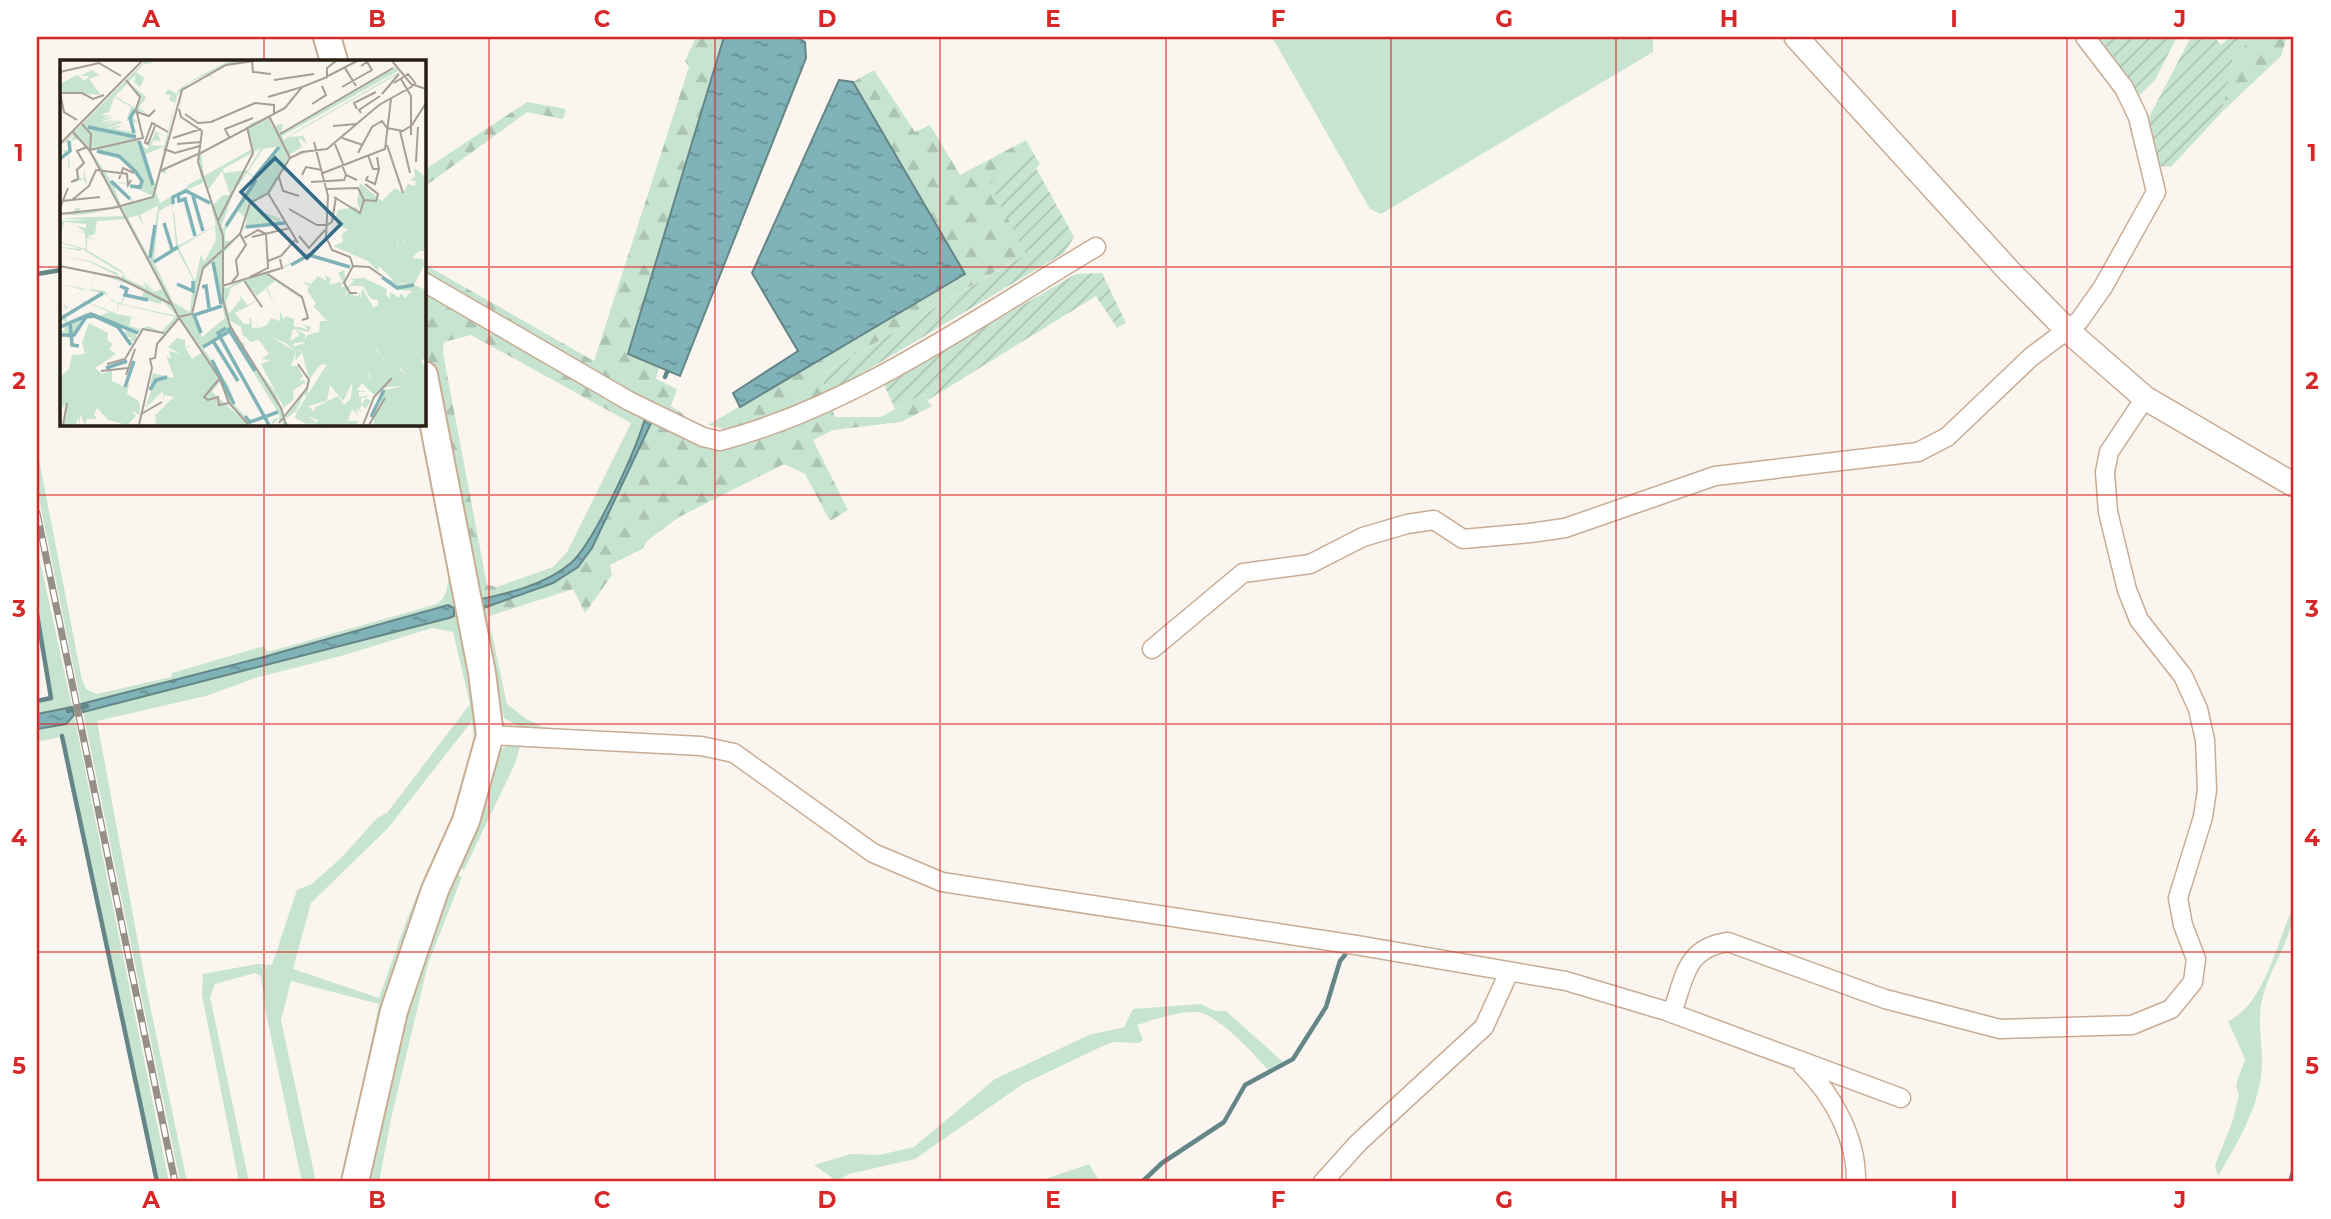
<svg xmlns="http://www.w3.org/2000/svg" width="2331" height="1219" viewBox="0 0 2331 1219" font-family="Montserrat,sans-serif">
<defs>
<pattern id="forest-firs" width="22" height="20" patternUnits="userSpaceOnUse" patternTransform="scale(1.75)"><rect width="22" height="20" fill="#c7e4d1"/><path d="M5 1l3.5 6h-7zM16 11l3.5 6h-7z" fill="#abc3b3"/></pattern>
<pattern id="garden-furrows" width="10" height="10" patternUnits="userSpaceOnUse" patternTransform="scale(1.75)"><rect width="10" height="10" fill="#c7e4d1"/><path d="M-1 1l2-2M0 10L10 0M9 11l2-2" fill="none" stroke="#abc3b3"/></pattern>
<pattern id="water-ripples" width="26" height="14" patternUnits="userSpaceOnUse" patternTransform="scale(1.75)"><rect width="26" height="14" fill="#7fb3b7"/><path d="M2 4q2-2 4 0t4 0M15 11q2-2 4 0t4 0" fill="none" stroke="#689194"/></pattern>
</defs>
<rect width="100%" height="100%" fill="#fbf5ef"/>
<!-- green -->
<path fill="#c7e4d1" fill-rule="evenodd" d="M1272,37H1653V52L1381,214L1370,209Z
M637,411L646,415L641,431C626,464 595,544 568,565C548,580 522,590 498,595L497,587L553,567L567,552Z
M37,449L82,680L86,689L97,694L171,677L172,673L264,646L268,652L437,604C459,588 442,545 440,522L482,733L354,1128L379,1004L291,981L281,1020L316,1182H302L265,1009L261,976L255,973L215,984L210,997L249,1182H239L202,995L203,974L257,964L272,965L297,890L312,884L343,856L377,818L387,813L470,704L453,632L432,628L341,656L255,678L206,696L97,721L148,996L187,1182H180L83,712L449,618L260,658L81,704L37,489ZM472,721C483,778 436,850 414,902C401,933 391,966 379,998L293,969L311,903L388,828Z
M37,547L72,707L37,714V702L53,698L37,607Z
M488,616L507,704L526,719L550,730L520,727L504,718L480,619Z
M74,715L169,1182H159L64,736L37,742V729L61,725Z
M510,743L521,744L514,766L464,870L454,864L500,751Z
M452,871L462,877L428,964L391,1119L379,1182H366L394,1051Z
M2294,905C2294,937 2271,965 2263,996C2256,1020 2263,1042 2262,1066C2260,1106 2238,1142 2218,1176L2215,1165L2232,1123L2239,1095L2236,1085L2245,1059L2228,1021C2264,1006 2278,939 2294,905Z
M1201,1004L1215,1011H1226L1283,1062L1268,1070C1254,1054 1217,1013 1196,1012C1177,1011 1154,1020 1137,1025L1143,1040L1139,1043L1114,1042L1103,1046L1023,1084L915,1159L849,1174L837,1181L814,1165L851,1154L879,1155L914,1147L995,1079L1089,1035L1124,1027L1133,1009Z
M1089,1164L1100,1182H1037Z"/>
<!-- forest -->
<path fill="url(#forest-firs)" d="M696,37H724L628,354L659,368L656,379L677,389L671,406L683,414L695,431L424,277V264L594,361L689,67L685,61Z
M2254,37H2287L2281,56L2222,112L2233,57Z
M874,70L915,132L930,125L960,175L1026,140L1032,151L989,183L1027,253L821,375L827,394L749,425L728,430L708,425L964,274L853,82Z
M527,102L566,109L563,119L527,112L424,187V170Z
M424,288L637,411L631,423L471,335L444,342L443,353L487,585L497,587L498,595L477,600L424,339Z
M923,394L932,406L901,422L833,430L813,440L848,510L830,521L805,474L784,464L679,517L648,540L642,549L610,565L612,575L585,613L573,589L480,619L478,610L553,583L586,559L653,419L693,441L831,407L835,417H881Z"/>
<!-- garden -->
<path fill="url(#garden-furrows)" d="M2091,37H2177L2155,80L2139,96L2131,91Z
M2191,37H2214L2221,45L2230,37H2254L2233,57L2222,112L2171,167L2158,166L2151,146L2148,119Z
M1032,151L1040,164L1036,168L1074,237L1064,253L827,394L821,375L1026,254L989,183Z
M1102,273L1126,323L1117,328L1096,296L928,400L923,394L895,409L884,385L1076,274Z"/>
<!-- water -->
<path fill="url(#water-ripples)" stroke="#658686" stroke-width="2" d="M724,37H796L805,42L806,58L680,376L628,354Z
M839,80L853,82L965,274L740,407L733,393L798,351L752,273Z
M646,415L653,419L592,548L578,567L553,583L478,610L477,600C509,593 545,585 571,563C595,541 637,448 646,415Z
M448,605L454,608V616L449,618L83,712L81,704L260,658Z
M72,707L74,715L66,724L37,729V714Z"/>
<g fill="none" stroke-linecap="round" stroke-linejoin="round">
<!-- stream -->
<path stroke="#658686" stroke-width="4.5" d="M37,274L61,270
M665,377L667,372
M37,614L51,698L37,701
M68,711L87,706
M62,736L157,1182
M1142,1182L1162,1163L1224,1122L1245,1085L1293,1059L1326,1007L1340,961L1345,955
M2290,1182L2294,1169"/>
<!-- minor casing -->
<g stroke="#c8ac93" stroke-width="21">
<path id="minor" d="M424,282L629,401L703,437L720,441C856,405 976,318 1096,247
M1152,649L1243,573L1310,564L1363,537L1407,524L1434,520L1463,539L1530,533L1565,528L1715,476L1918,452L1947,437L2031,357L2079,321L2103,287L2156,192L2138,117L2124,88L2085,37
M490,735L701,746L734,753L873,853L942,882L1356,945L1566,981L1666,1011L1901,1098
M1672,1013C1685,977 1685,948 1728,942L1885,999L2000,1029L2132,1025L2171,1009L2193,982L2196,959L2183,925L2178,898L2203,817L2207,790L2205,740L2198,709L2183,676L2139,620L2127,590L2108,512L2105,472L2109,452L2145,398
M1803,1066C1833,1095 1857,1139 1856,1182
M1323,1182L1358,1143L1484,1027L1509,972"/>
</g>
<!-- tertiary casing -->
<g stroke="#c8ac93" stroke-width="26">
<path id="tertiary" d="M1796,37L2009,271L2067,330L2145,398L2294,485"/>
</g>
<!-- secondary casing -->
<g stroke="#c8ac93" stroke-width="30">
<path id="secondary" d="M327,37L334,61
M355,1182L394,1011L435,890L466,821L490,735L482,673L424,375"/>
</g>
<!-- minor -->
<use href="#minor" stroke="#fff" stroke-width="18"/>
<!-- tertiary -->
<use href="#tertiary" stroke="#fff" stroke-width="23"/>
<!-- secondary -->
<use href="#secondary" stroke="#fff" stroke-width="26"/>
<!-- rail casing -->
<g stroke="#968f87" stroke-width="7">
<path id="rail" d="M37,513L175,1182"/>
</g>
<!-- rail -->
<use href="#rail" stroke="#fff" stroke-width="4.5" stroke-dasharray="13" stroke-linecap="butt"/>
</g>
<!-- grid -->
<path fill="none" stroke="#d62828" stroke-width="2" stroke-opacity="0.55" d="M264,37V61M489,37V1182M715,37V1182M940,37V1182M1166,37V1182M1391,37V1182M1616,37V1182M1842,37V1182M2067,37V1182M37,267H61M424,267H2294M264,424V1182M37,495H2294M37,724H2294M37,952H2294"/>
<!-- overview -->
<g transform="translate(60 60)">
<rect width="366" height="366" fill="#fbf5ef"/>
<path d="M85,1L94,3L84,4L76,12L84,18L80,27L74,22L76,15L68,22L86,37L79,48L87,53L74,50L72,56L78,63V55L80,63L72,62L77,79L87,90L96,71L104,76L97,73L101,81L94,80L91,85L104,86L108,72L98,69L108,72L115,43L109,40L111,33L110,35L105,34L108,29L117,34L119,29L136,18L169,1H192L168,5L150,13L152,18L147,14L129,23L121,32L120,56V32L117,35L101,110L105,109L107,114L100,112L96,132L100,143L126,128L129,124L125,121L122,118L129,124L141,118L138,100L139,94L141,92L144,116L192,89L187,67L191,63L209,56L212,67L223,63L221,74L335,7L338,11L222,76L224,80L233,73L339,12L340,13L228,77L242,76L249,67L243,75L247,84L238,77L242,87L229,95L231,97L241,91H252L230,98L210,134L192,143L195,149L219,158L221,161L222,164L202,154L213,163L185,168L163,194L162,226L167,228L181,220L223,207L230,203L228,197L231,204L224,208L206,214L239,235L243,240L215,221L207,227L215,246L206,228L197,236L184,221L171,228L166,243L169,254L181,239L179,234L187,245L199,240L175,253L184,264H190L189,259L191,258L192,268H198L195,262L199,268L207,265L211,258L220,261V251L224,260L225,256L234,259V267H240L248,270L243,264L251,267L249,272L233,269L230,281L240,275L246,282L234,283L233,287L242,293L235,301L236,292L227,284L210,276L191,282L182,274L181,267L169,260L180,282L186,284L182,286L186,294L216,333L225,358L248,327V336L244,334L236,351L224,360L230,365H223L222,358L220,363L219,358L212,365L213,360L220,357L218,352L168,272L143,288L169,326L175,345L193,365L167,343L161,322L154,328L160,318L118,259L103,279V273L83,269L76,275L77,281L76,287L75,292L77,281H69L72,278L64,275L66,270L37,256H27L13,279L0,275L7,273L0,272L6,269L0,266L6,262L0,259L12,251L10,247L13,251L26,243L21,240L27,242L42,233L25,229L2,243L8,248L0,253L6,249L2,243L24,230L0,224L31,230L33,221L14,217L33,221L35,214L0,205L59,217L30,202L0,196L30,201L57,213L61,219L63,214L22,189L20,191L0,187L21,189L0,183V161L26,160L0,158L66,156L60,146L47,150L27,154L15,155H0L12,154L16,148H20L19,153L59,145L27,88L17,91L24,103L18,110L20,118L24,119V108L27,125L23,119L14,123L12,120L18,119L15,109L23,103L16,90L26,87L19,79L11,81L14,74L9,79L11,90L8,93L10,104L8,110V93L0,100L5,92L0,89L10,91L8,81L0,86ZM68,23L80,37L75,48L55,36ZM54,37L71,47L66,61L70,60L74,72L55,69L64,65L46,68L62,63V62L41,67L61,62L60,61L39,66L59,60L39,63L57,59L40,62L55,57L40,60L53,56L40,58L51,55H40L49,52ZM219,86L197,119L188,112L203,89ZM36,87L39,94L62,99L81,119L79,128L51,121L31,91ZM103,87H104L96,129L86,94ZM201,88L188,110L164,113L163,109ZM162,111L170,135H163L153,145L148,130ZM187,113L196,120L184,139L173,133ZM52,121L64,123L93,136L73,142V137L72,140L66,136L72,142L61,145ZM144,122L151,143L133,135L151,145L156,165L118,186L114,153L127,150L134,172L128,150L113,153V137ZM173,133L184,140L166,166L161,168ZM112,144L116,186L94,201L99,151ZM97,146L98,148L89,197L68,158L79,155V158L84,167L80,155ZM178,151L187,159L184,168L171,181H165V171ZM66,159L90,205L66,219L62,211L27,190V178L44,181L27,177L35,174L37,161ZM4,162L26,164V168L16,166L25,172L15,171L25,173L26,189L0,182ZM155,166L156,180L144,202L141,194L135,221L119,188ZM117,189L133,220L130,252L113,242L94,202ZM152,202L165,258L142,277L133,253L135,243L142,212ZM90,205L102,229L94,232L86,218L93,232L83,220L86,228L67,219ZM36,213L84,230L82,238L65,235L67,229L60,226L66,229L61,243L52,241L45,231L31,229ZM45,234L58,244L57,254L30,243ZM65,235L101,244L102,240L117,256L62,244ZM28,243L49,252L40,256L26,253L7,262L6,256ZM59,244L68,246L115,257L101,272L88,266L80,269L69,266L71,257L85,259L57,254ZM341,176L353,198L363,199L364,205L354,225L337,228L325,218L344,225L354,217L352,202L335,190ZM284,210L287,227L282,223L275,227L283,238L288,232L297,237L300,233L301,240L290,245L275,243L282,253H274L268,262L253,246L256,244L247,230L251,225L248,226L242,221L251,224L258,216L267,221L265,215L271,219L269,225L280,222L283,223L278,213ZM315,289L328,304L339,294V309L347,315L346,326L327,327L314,335L302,323L297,330L307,332H299V337L310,335L301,339V344L306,338L311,341L305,349L302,345L300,349L295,347L303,352L295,350L299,357L292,349L288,361H299L296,364L256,365L258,360L249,357L256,347L278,336L284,345L291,338L293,314L311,318L308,310L314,303Z" fill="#c7e4d1" fill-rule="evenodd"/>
<path d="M32,10L39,15L29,19L41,35L0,32V24L17,15L25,21L29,16H20ZM354,108L366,117V191H359L352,198L343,178L337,183L336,190L352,202L354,217L345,224L335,222L319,206L318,211L308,201L273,186L283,182L282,174L288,170L275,164L281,161L276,156L278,150L296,147L301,153L297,141L300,123L322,141L335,128L343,133L348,124L355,126L356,121L349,120L355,117ZM304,218L327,229L326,235L330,239V232L339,238L341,233L345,238L352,231L339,230L336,229V227L354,225L366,230V297L361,301L366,308V365H314L313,349L318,351L324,330L344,326L340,318L347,315L340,308V317L335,316L339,295L328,304L316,289L314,303L308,310L310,320L293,314L296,324L292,323L283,341L270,325L267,341L248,346L255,352L249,357L259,364L249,363L247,365H244L236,364H247L235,358L236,353L267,304L260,305L249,320L242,292L232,287L245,283L236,270L245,274V280L247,275L259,272L260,261H268L275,252L281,254L275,243L301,240L302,228L313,247L318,246V240L311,239L303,226H290L283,238L275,227L282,223L281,227L289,226L294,220L289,219ZM29,263L48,273L47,280L53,284L49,289L56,294L35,308L42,314L52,310V321L64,327L69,324L67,334L79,341L80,355L72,351L76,356L67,365L48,360L37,348L34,354L37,359H27L25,365L20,355V365L18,357L16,365H3L6,345L0,349V317L9,309L12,295L25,294L22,283ZM210,276L236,292L231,306H238L243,317L239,320L247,321L234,330L233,340L224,348L201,304L211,300L201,299L209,294L198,279ZM117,278L125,280V288L132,285L126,289L132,299L141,293L160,319L152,332L189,365H96L95,355L114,337L104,335L103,341V331L85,348L94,323L90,324L93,313L114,318L106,295L111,299L109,291L120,294L108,287Z" fill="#c7e4d1"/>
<path fill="none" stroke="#7fb3b7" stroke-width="3.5" d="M28,67L76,77M74,73L70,58L75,50M79,81L93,125M37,91L59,96L75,111L82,121L80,127L70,126M0,99L10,91L9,81M194,118L219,87M51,121L70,139M118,134L119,141L125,139L135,176M133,136L143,171M113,144V137L126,131L150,143M104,163L112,189M166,166L196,120M186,167L225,163M90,198L95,165M94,202L118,187M153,202L161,244M231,205L249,195L290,207M322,217L337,228L354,225M117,224L133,231V221M60,226L67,229L65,235L88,240M142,227L146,226L149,248M0,259L43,233M10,263L12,285L19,286M0,267L31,254L78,273M166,268L158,273L209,365M168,268L195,311M141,273L134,255L162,246M0,275H14L26,257L34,256L58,267L71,285M153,281L178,321M143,287L168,272M152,300L174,344M46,308L67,301M65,327L74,301M90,330L96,320L107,317M185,356L190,362L218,352M311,357L324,330"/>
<path fill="none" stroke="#a79f97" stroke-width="2" d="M192,1L193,12L211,14M332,1L351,24L366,29M285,8L296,26M0,12L39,3L61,16M268,16L297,1M341,19L351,36V75M214,20L254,14M334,23L348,14L356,24M282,27L312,10L307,2L301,6M0,33L4,52L17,60M0,33H22L33,39L44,35M322,34L339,14M208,37L242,27M252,44L266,35L262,26M119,49L121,57L142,71L138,102L163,176V240L170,266L221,348L226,365M297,49L294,43L316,32M77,52L89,56L95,50M301,53L299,50L320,36M125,54L138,63L151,62L195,43L214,45V53M209,56L230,98M22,64L31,74L30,91L118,256L160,319L169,343L189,365M273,66L296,64M12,71L30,91M340,71L350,113M220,74L333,8M169,77L165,69L193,58M113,78L141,69M282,78L303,85M84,82L88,84L95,66M85,82L92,63L108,72M254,82L268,136L266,177L272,190L290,197L293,206M0,84L82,1M117,84L141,82M275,84L283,104M327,85L343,133M104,89L115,93L140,86M30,90L83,78L76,49L80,37L66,20M298,93L312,67L322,61L327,68L343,71L352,65L366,43M139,94L225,48L242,27L267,17V8L276,1M308,95L313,109H319L317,97M356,102L358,67M282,105L286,115L297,120M100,111L138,94M263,113L325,89L331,39M242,115L246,107L262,110M308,116L306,120L315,124L319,109M219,117L223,131L239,136M59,119L63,108L74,113M11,122L18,119L17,110L24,103L17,91L27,87M251,122L284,120L286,115M267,129L298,128L304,140L316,141L318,134L305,124M208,133L238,183M274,137L300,153L304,140M12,140L29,126L36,110L67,114L68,125L71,120M2,141L40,137M0,148L8,128M229,149L257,165H267L272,162L276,137M0,154L53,148L93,137L122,30L166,5L194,1M158,161L193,93L187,67M239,176L249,188L265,170M192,177L230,168M184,178L198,170L206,174M208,201L221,196L236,179M0,206L59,218L111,244M206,213L242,237L248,258L242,260M190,217L208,208L206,174M183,219L202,247M172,222L178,215L176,200L186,185L180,174M162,226L222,208L220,199M297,233H290L284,223L293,206L309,207L322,216M118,257L132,254L143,208L180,174L190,143L208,133L230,98L242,92L267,89L319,45L353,26M47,304L65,299L83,269L104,273M41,311L68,308M66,315L75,289M160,318L144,337L148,340L158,337L159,345L169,343M81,354L102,342M219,363L247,328L249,320L238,304M3,365L7,343M79,365L92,308L90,299L95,298L97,284L119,258M303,365L314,337L332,318M309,365L325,338"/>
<path fill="#346b86" fill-opacity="0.15" stroke="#346b86" stroke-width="3.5" d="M215,98L281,164L247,198L181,132Z"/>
<rect width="366" height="366" fill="none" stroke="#281e14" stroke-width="3.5"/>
</g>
<!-- border -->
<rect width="2331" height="1219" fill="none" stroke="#ffffff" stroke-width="77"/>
<rect x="38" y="38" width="2254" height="1142" fill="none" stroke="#d62828" stroke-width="2.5"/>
<g font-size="23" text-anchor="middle" font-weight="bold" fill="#d62828">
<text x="151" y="27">A</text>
<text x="377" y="27">B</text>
<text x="602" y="27">C</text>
<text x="827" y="27">D</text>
<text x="1053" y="27">E</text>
<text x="1278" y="27">F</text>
<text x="1504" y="27">G</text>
<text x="1729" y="27">H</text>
<text x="1954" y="27">I</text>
<text x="2180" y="27">J</text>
<text x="19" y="161">1</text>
<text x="2312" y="161">1</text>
<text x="19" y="389">2</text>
<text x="2312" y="389">2</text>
<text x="19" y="617">3</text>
<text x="2312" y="617">3</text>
<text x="19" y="846">4</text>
<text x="2312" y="846">4</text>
<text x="19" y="1074">5</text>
<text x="2312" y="1074">5</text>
<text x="151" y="1208">A</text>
<text x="377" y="1208">B</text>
<text x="602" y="1208">C</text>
<text x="827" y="1208">D</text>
<text x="1053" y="1208">E</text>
<text x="1278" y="1208">F</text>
<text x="1504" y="1208">G</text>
<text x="1729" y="1208">H</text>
<text x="1954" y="1208">I</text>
<text x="2180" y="1208">J</text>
</g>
</svg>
